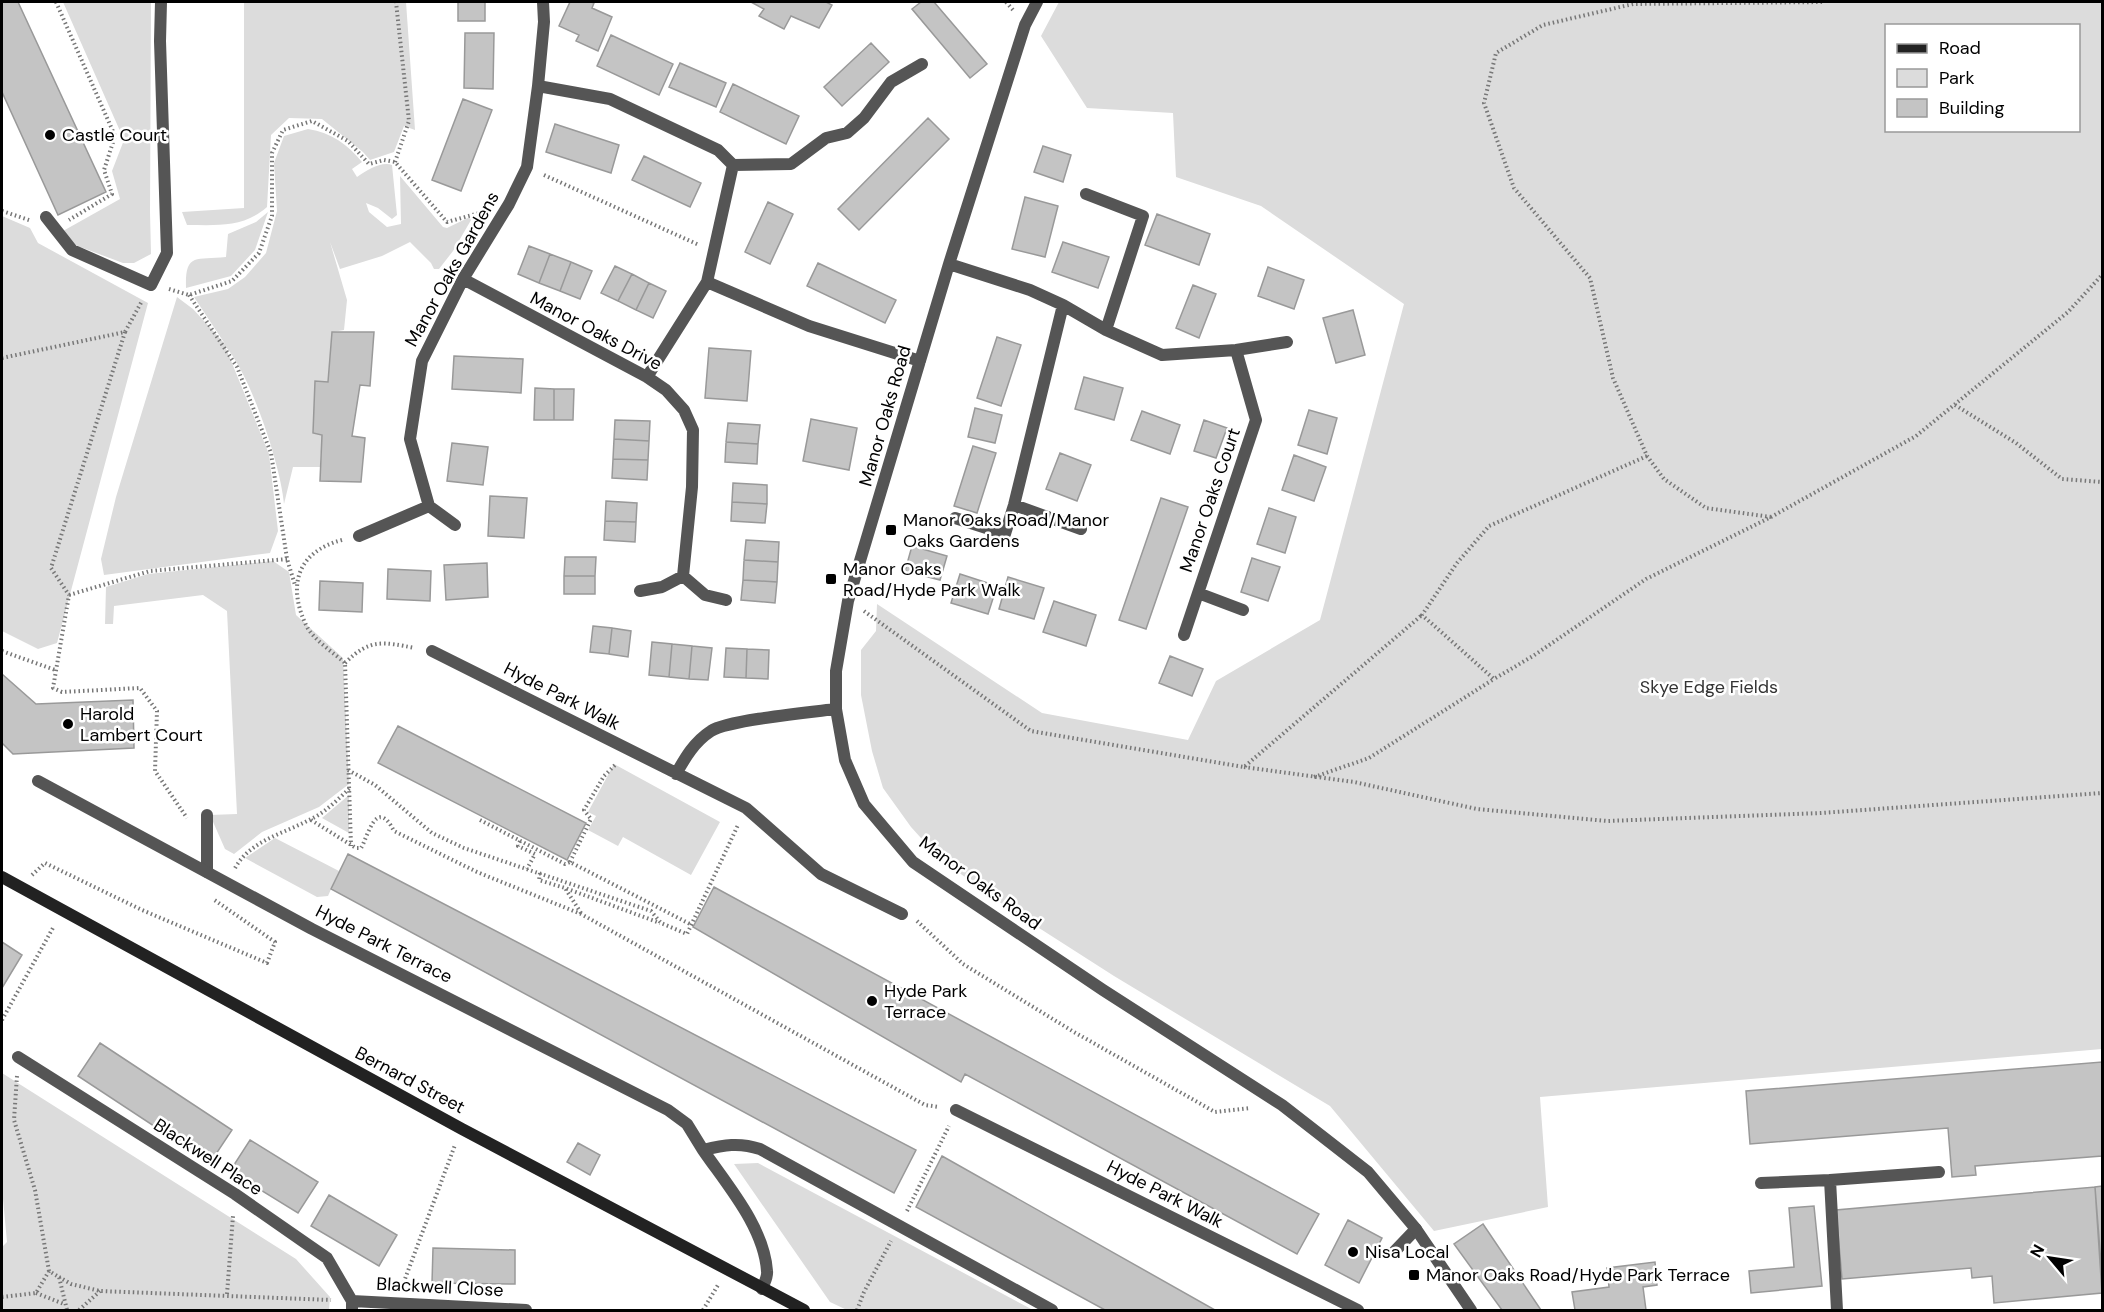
<svg xmlns="http://www.w3.org/2000/svg" width="2104" height="1312" viewBox="0 0 2104 1312" font-family="'DM Sans',sans-serif">
<rect width="100%" height="100%" fill="#fff"/>
<!-- green -->
<path fill="#dcdcdc" fill-rule="evenodd" d="M63,2H151L150,212L151,254L134,263H123L75,245L63,231L120,199L112,171L124,140Z
M244,2H406L415,130L404,126L394,152L370,160L363,152L322,119L289,118L271,135L267,207C243,228 217,225 187,225L182,212L244,208Z
M1059,2H2102V1049L1540,1097L1548,1207L1434,1231L1330,1106L1114,976L1008,908L940,859L911,827L883,788L872,751L861,695V650L876,631L877,604L1042,713L1188,740L1216,681L1320,620L1404,304L1261,206L1176,177L1173,113L1087,108L1041,36ZM1886,26H2078V130H1886Z
M308,129C332,133 347,144 362,162L352,169L357,177C367,170 382,161 392,165L397,215L392,219L378,208L366,203L369,212L387,227L401,224L400,176L443,227L447,228L474,215L453,251L439,269H434L431,263L410,242L382,256L340,269L330,242L347,300L344,330L332,332L328,382L316,381L313,433L322,435L320,467H293L284,504C281,466 250,373 225,346L269,454L278,531L270,553L104,575L101,559L116,497L177,297L193,309L225,344L194,297L228,289L245,277L266,253L277,211L274,163L284,136Z
M268,212L255,250L231,276L186,288C185,253 195,260 226,257L228,234L256,222Z
M2,216L30,228L38,243L148,303L57,643L38,649L2,631Z
M273,561L289,572L296,615L343,658L349,784L319,807L262,832L234,854L225,849L210,815L237,814L227,611L203,595L114,606L113,624H105L106,587L148,574Z
M614,764L720,822L691,875L623,837L618,846L588,830L596,816L588,812Z
M349,795V833L322,818Z
M275,838L339,871L328,896L317,897L245,858Z
M2,1073L296,1259L330,1297L329,1310H2V1247L7,1242L2,1188Z
M758,1163L1033,1310H847L830,1302L734,1164Z"/>
<!-- building -->
<path fill="#c4c4c4" stroke="#999" stroke-width="1.5" d="M2,2H18L106,192L58,215L2,92Z
M458,2H485V21H458Z
M570,2H591L594,3L592,8L612,17L598,51L576,41L579,35L559,26Z
M751,2H826L832,5L819,28L791,16L784,29L759,16L764,9Z
M921,2H934L987,64L970,78L912,9Z
M465,33H494L493,89L464,88Z
M611,35L673,64L659,95L597,66Z
M871,43L889,62L842,106L824,87Z
M680,63L726,83L716,107L669,87Z
M733,84L799,116L786,144L720,112Z
M463,99L492,110L461,191L432,180Z
M928,118L949,139L859,230L838,209Z
M555,124L619,145L611,173L546,152Z
M1043,146L1071,155L1063,182L1034,172Z
M644,156L701,183L690,207L632,180Z
M1025,197L1058,206L1045,257L1012,249Z
M768,202L793,214L770,264L745,252Z
M1157,214L1210,234L1199,265L1145,245Z
M1063,242L1109,257L1098,288L1052,272Z
M529,246L550,254L539,283L518,274Z
M550,254L571,262L560,291L539,283Z
M571,262L592,271L580,299L560,291Z
M818,263L896,300L885,323L807,286Z
M615,266L632,274L618,301L601,293Z
M1268,267L1304,280L1294,309L1258,296Z
M632,274L649,283L636,310L618,301Z
M649,283L666,291L653,318L636,310Z
M1193,285L1216,294L1199,338L1176,328Z
M1353,310L1365,355L1336,363L1323,318Z
M332,332H374L370,386L360,385L352,436L365,438L361,482L320,481L322,435L313,433L315,381L328,382Z
M997,337L1021,345L1001,406L977,398Z
M709,348L751,351L747,401L705,398Z
M454,356L523,359L521,393L452,389Z
M1084,377L1123,388L1114,420L1075,409Z
M535,388L554,389V420H534Z
M554,389H574L573,420H554Z
M975,408L1002,415L995,443L968,437Z
M1309,410L1337,418L1327,454L1298,445Z
M1142,411L1180,425L1170,454L1131,440Z
M811,419L857,428L849,470L803,461Z
M615,420L650,421L649,441L614,439Z
M1204,420L1227,428L1216,458L1194,451Z
M728,423L760,425L758,444L726,442Z
M614,439L649,441L648,460L613,459Z
M726,442L758,444L757,464L725,462Z
M452,443L488,447L483,485L447,481Z
M973,446L996,453L977,513L954,506Z
M1060,453L1091,465L1077,501L1046,489Z
M1294,455L1326,467L1314,501L1282,490Z
M613,459L648,460L647,480L612,478Z
M733,483L767,485V504L732,502Z
M490,496L527,498L524,538L488,536Z
M1161,498L1188,507L1146,629L1119,620Z
M606,501L637,503L636,522L605,521Z
M732,502L767,504L765,523L731,521Z
M1269,508L1296,517L1285,553L1257,544Z
M605,521L636,522L635,542L604,540Z
M746,540L779,542L778,562L744,560Z
M912,546L947,556L940,580L905,571Z
M565,557H596L595,576H564Z
M1252,558L1280,567L1268,601L1241,592Z
M744,560L778,562L777,582L743,580Z
M487,563L488,597L446,600L444,565Z
M388,569L431,571L430,601L387,599Z
M960,574L997,586L988,614L951,603Z
M564,576H595V594H564Z
M1008,577L1044,588L1034,619L999,609Z
M743,580L777,582L775,603L741,600Z
M320,581L363,583L362,612L319,610Z
M1054,601L1096,615L1086,646L1043,632Z
M593,626L612,628L609,654L590,652Z
M612,628L631,631L628,657L609,654Z
M652,642L672,644L669,677L649,675Z
M672,644L692,646L689,679L669,677Z
M692,646L712,648L708,680L689,679Z
M726,648L747,649L746,678L724,677Z
M747,649L769,650L768,679L746,678Z
M1170,656L1203,669L1192,696L1159,683Z
M2,674L36,704L133,700L134,748L13,754L2,743Z
M398,726L586,823L567,860L378,763Z
M348,854L916,1150L894,1193L331,889Z
M714,887L1319,1214L1297,1254L965,1074L961,1082L693,927Z
M2,942L22,955L2,988Z
M100,1043L232,1130L210,1163L78,1076Z
M2102,1062V1156L1975,1166L1976,1175L1952,1177L1948,1128L1750,1144L1746,1091Z
M250,1140L318,1182L298,1213L230,1171Z
M578,1143L600,1155L590,1175L567,1162Z
M942,1156L1215,1310H1105L916,1207Z
M2102,1186V1276L2095,1187Z
M2095,1187L2102,1293L1994,1303L1992,1276L1972,1278L1971,1268L1842,1279L1836,1210Z
M329,1195L397,1235L379,1266L311,1226Z
M1814,1206L1822,1286L1751,1293L1749,1271L1794,1267L1789,1208Z
M1348,1220L1382,1238L1359,1283L1325,1265Z
M1483,1224L1541,1310H1502L1454,1244Z
M433,1248L515,1250V1284L432,1283Z
M1655,1262L1657,1285L1643,1287L1646,1310H1575L1572,1292L1609,1287L1607,1268Z"/>
<g fill="none" stroke-linecap="round" stroke-linejoin="round">
<!-- path -->
<path stroke="#777" stroke-width="4" stroke-dasharray="1.5 3" stroke-linecap="butt" d="M56,2L115,136L104,170L112,194L69,220
M1006,2L1013,10
M395,162L409,121L396,2
M544,175L699,245
M2,211L29,220
M169,289L189,295L232,281L259,253L272,216V153L283,130L312,121L348,141L369,164L384,160L395,162L447,222L483,212
M189,295L237,367L271,453L287,559L295,585
M125,332L51,568L69,595L53,688L62,692L140,688L157,711L155,771L187,818
M2,358L125,332L142,301
M1955,405L2016,443L2062,479L2102,482
M1647,456L1489,526L1457,563L1422,615L1494,679L1533,656L1646,579L1771,517L1916,436L2068,312L2102,275
M1771,517L1706,508L1664,479L1647,456L1613,378L1590,278L1514,188L1484,103L1496,53L1543,25L1633,4L1825,2
M342,540C296,552 287,587 307,627C314,640 334,653 345,663L351,846
M69,595L150,571L287,559
M864,611L1031,731L1244,767L1422,615
M2,651L55,670
M345,663C370,638 383,642 415,648
M1244,767L1354,782L1477,809L1607,821L1821,813L2102,793
M348,770L375,785L432,833L464,848L651,911L661,923L687,934L738,825
M1314,777L1369,758L1494,679
M311,820L356,848H361C368,837 376,796 394,831L477,872L581,914L925,1105L939,1107
M480,820L565,864L570,862L692,925
M520,841L518,846L535,854L527,869
M570,862L591,819L584,810L604,776L616,764
M235,868C251,840 283,834 309,820C325,813 338,799 350,788
M540,873L539,880L565,888
M32,875L45,863L142,910L267,963L275,942L213,899
M581,913L565,888L660,923
M917,921L963,964L1074,1032L1215,1112L1251,1108
M2,1020L54,926
M17,1076L14,1120L35,1190L49,1271L59,1277L67,1310
M907,1211L949,1126
M59,1277L71,1284L100,1291L331,1300
M402,1287L455,1145
M36,1293L64,1304
M227,1294L233,1216
M2,1297L36,1293L49,1271
M79,1310L100,1291
M703,1310L718,1285
M857,1310L864,1292L891,1241"/>
<!-- lane -->
<path stroke="#555" stroke-width="12" d="M207,872V815
M1830,1180L1939,1172
M1761,1183L1830,1180L1837,1310
M1394,1252L1416,1229"/>
<!-- street -->
<path stroke="#555" stroke-width="12" d="M1037,2L1025,25L949,264L848,601L836,671V709L845,760L864,804L913,862L1103,990L1282,1105L1368,1172L1416,1229L1471,1310
M538,86L610,99L718,150L733,165L707,282L809,326L920,361
M733,165L791,164L826,138L847,133L864,118L891,82L922,64
M1086,194L1143,216L1106,330
M46,217L72,250L151,285L167,253L160,41L161,2
M949,264L1030,290L1063,305L1106,330L1162,355L1236,350L1287,342
M463,279L647,377L666,390L684,410L693,430L692,487L683,576
M647,377L707,282
M1014,505L1081,529
M955,518L1005,534L1014,505L1063,305
M455,525L429,506L410,439L422,361L463,279L509,204L527,167L538,86L544,22L543,2
M359,536L429,506
M640,591L662,587L683,576L705,595L726,600
M1198,593L1243,610
M1184,635L1256,420L1236,350
M432,651L746,808L821,874L902,914
M676,774C685,758 694,742 711,731C727,720 812,712 836,709
M38,781L312,929L668,1110L687,1124L703,1150C724,1145 739,1142 760,1149L1052,1310
M18,1057L235,1194L327,1258L352,1301V1310
M956,1110L1358,1310
M703,1150C727,1185 764,1227 767,1271C768,1277 764,1283 762,1289
M352,1301L526,1310"/>
<!-- secondary -->
<path stroke="#222" stroke-width="12" d="M2,877L462,1129L804,1310"/>
</g>
<!-- markers -->
<g fill="#000" stroke="#fff" stroke-width="2">
<circle cx="50" cy="135" r="6"/>
<rect x="885" y="524" width="12" height="12" rx="3"/>
<rect x="825" y="573" width="12" height="12" rx="3"/>
<circle cx="68" cy="724" r="6"/>
<circle cx="872" cy="1001" r="6"/>
<circle cx="1353" cy="1252" r="6"/>
<rect x="1408" y="1269" width="12" height="12" rx="3"/>
</g>
<g text-anchor="middle" dominant-baseline="central" stroke-width="5" stroke-linejoin="round" paint-order="stroke">
<!-- poi labels -->
<g font-size="18" fill="#000" stroke="#fff" text-anchor="start">
<text x="62" y="135">Castle Court</text>
<text x="903" y="520">Manor Oaks Road/Manor<tspan x="903" dy="21">Oaks Gardens</tspan></text>
<text x="843" y="569">Manor Oaks<tspan x="843" dy="21">Road/Hyde Park Walk</tspan></text>
<text x="80" y="714">Harold<tspan x="80" dy="21">Lambert Court</tspan></text>
<text x="884" y="991">Hyde Park<tspan x="884" dy="21">Terrace</tspan></text>
<text x="1365" y="1252">Nisa Local</text>
<text x="1426" y="1275">Manor Oaks Road/Hyde Park Terrace</text>
</g>
<!-- street labels -->
<g font-size="18" fill="#000" stroke="#fff">
<text transform="translate(452 269) rotate(-61)">Manor Oaks Gardens</text>
<text transform="translate(596 331) rotate(28)">Manor Oaks Drive</text>
<text transform="translate(885 416) rotate(-74)">Manor Oaks Road</text>
<text transform="translate(1210 500) rotate(-71)">Manor Oaks Court</text>
<text transform="translate(562 696) rotate(27)">Hyde Park Walk</text>
<text transform="translate(980 883) rotate(36)">Manor Oaks Road</text>
<text transform="translate(384 944) rotate(27)">Hyde Park Terrace</text>
<text transform="translate(410 1080) rotate(28)">Bernard Street</text>
<text transform="translate(208 1157) rotate(33)">Blackwell Place</text>
<text transform="translate(1165 1194) rotate(27)">Hyde Park Walk</text>
<text transform="translate(440 1287) rotate(3)">Blackwell Close</text>
</g>
<!-- park labels -->
<g font-size="18" fill="#333" stroke="#fff">
<text x="1709" y="687">Skye Edge Fields</text>
</g>
</g>
<!-- border -->
<rect width="2104" height="1312" fill="none" stroke="#000000" stroke-width="6"/>
<!-- legend -->
<rect x="1885" y="24" width="195" height="108" fill="#ffffff" stroke="#999999" stroke-width="1.5"/>
<rect x="1897" y="44" width="30" height="9" fill="#222222" stroke="#999999" stroke-width="1.5"/>
<text x="1939" y="54" font-size="18" fill="#000000">Road</text>
<rect x="1897" y="69" width="30" height="18" fill="#dcdcdc" stroke="#999999" stroke-width="1.5"/>
<text x="1939" y="84" font-size="18" fill="#000000">Park</text>
<rect x="1897" y="99" width="30" height="18" fill="#c4c4c4" stroke="#999999" stroke-width="1.5"/>
<text x="1939" y="114" font-size="18" fill="#000000">Building</text>
<!-- north arrow -->
<g transform="translate(2050 1258) rotate(299)" stroke="#ffffff" stroke-width="4.5" paint-order="stroke">
<path d="M0-4.5L10 22L0 15L-10 22Z" fill="#000000"/>
<text y="-9" font-size="16" font-weight="bold" text-anchor="middle" fill="#000000">N</text>
</g>
</svg>
